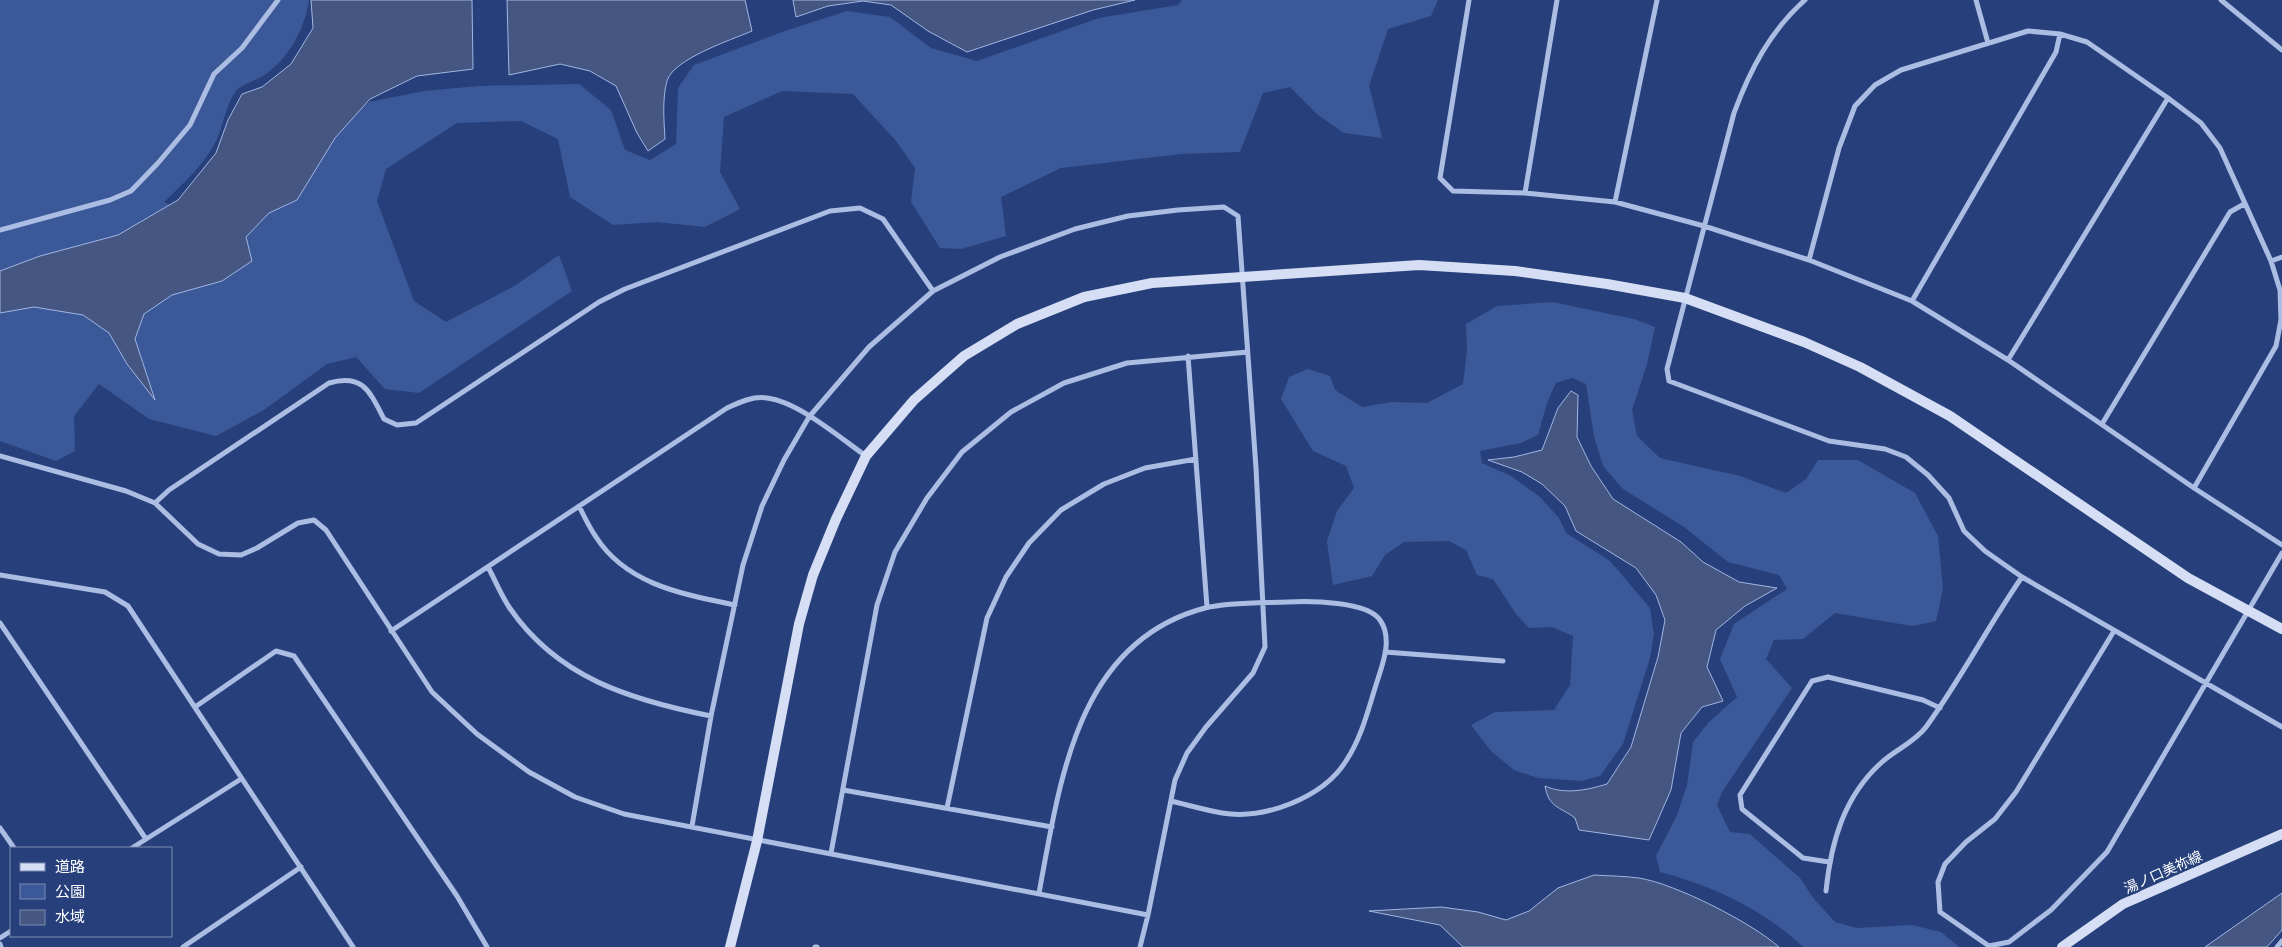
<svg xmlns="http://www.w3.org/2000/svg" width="2282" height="947" viewBox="0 0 2282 947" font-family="'Work Sans','Noto Sans JP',sans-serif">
<rect width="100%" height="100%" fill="#27407b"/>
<!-- green -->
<path fill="#3b5898" d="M0,0H309C305,29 288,60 263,76C255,81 242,84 236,91C225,106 224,125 216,141C204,165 183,184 164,202L226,229L369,102L424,91L478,86L579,84L611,110L625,150L650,160L676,144L678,88L694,65L785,31L847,11L890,17L931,48L977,61L1099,18L1178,5L1182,0H1438L1431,16L1388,29L1369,86L1382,138L1344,133L1318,115L1290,87L1263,93L1240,152L1181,154L1061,168L1001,197L1006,236L961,249L940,248L911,202L915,168L896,141L853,94L782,91L724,117L720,172L740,209L705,227L657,222L613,225L570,197L558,139L521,121L457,123L386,169L377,201L414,301L446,322L516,285L559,255L572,291L419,393L385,389L356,357L327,364L264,410L216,436L149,419L99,384L74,416L75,451L56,461L0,441Z
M1552,302L1634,319L1655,327L1647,364L1632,410L1637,436L1660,458L1740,476L1786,493L1806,479L1818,460H1858L1915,493L1938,536L1943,589L1936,621L1912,626L1835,613L1803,639L1774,640L1766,659L1792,688L1722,792L1717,805L1730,832L1750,834L1800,878L1814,899L1835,922L1857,928L1912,925L1941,932L1959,947H1803C1763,909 1713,886 1660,872L1656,856L1677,815L1687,785L1693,742L1709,722L1737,697L1720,659L1734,624L1787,589L1779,575L1728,562L1684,527L1623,489L1603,466L1594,436L1586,384L1572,378L1556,383L1547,403L1538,435L1521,443L1480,451L1482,463L1511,476L1540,497L1559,518L1566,533L1610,561L1650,608L1654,634L1650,658L1623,744L1600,776L1582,781L1538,778L1514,770L1491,751L1471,725L1495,712L1554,710L1570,685L1573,636L1552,627L1529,628L1516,614L1493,579L1477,575L1466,550L1449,541L1404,542L1385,555L1372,576L1333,585L1327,541L1337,511L1354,488L1346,466L1313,451L1281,399L1289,377L1308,369L1330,376L1335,390L1362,407L1392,402L1427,403L1463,384L1467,350L1466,324L1497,306Z"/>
<!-- water -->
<path fill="#445681" stroke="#a1b6e4" d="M311,0H472L473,69L417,76L370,99L335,138L297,200L269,213L246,237L252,261L222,281L172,295L144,314L135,339L155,400L127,364L109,333L83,315L34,307L0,313V271L40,256L118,235L178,200L216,153L228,120L242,94L262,87L291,64L313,28Z
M507,0H745L752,31C731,40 673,59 667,81C662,99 664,121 665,139L648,151L637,133L616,86L590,71L560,64L509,75Z
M793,0H1135L1093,10L967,52L928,31L891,5L863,1L828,6L796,17Z
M1571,391L1578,395L1577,437L1591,466L1613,499L1681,542L1703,562L1739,582L1777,588L1745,606L1716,630L1707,667L1723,701L1702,707L1681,733L1671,790L1649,840L1579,830L1575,818C1559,806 1549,808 1545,786C1565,795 1587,790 1607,784L1631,747L1658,657L1665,620L1656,595L1636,568L1576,531L1565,506L1542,484L1522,472L1488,460L1514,457L1542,450L1558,408Z
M1594,875C1609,876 1624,876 1639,878C1676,884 1752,923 1779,947H1463L1440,925L1369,911L1441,907L1478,912L1506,920L1529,911L1558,888Z
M2282,893V930L2267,947H2205Z"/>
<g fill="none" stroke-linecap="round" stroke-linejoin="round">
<!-- street -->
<path stroke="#acbde4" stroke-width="5" d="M1469,0L1440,178L1453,191L1525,193L1615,202L1704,226L1809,260L1912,301L2008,360L2194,488L2282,545
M1805,0C1770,31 1750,70 1734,113L1667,369L1669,381L1829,441L1885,449L1906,457L1928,475L1949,498L1964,531L1985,551L2022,577L2282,727
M1976,0L1988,43
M2221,0L2282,50
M1525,193L1557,0
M1615,202L1657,0
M0,230L110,200L131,191L158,163L190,125L214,74L242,48L278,0
M1809,260L1839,148L1855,106L1875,85L1901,70L2028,31L2060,34L2087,42L2168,98L2201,123L2220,148L2271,261L2280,290L2281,320L2276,346L2194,488
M2271,261L2282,257
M1912,301L2056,52L2060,34
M1188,356L1207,607
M2008,360L2168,98
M2102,424L2230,212L2244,204
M0,456L126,491L155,503L198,544L219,554L241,555L257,548L298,523L314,520L326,530L432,692L477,734L529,772L575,797L624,814L1148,915L1175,780L1187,753L1206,727L1253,673L1265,647L1256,468L1238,216L1224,207L1178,210L1128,216L1075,229L1000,257L933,291L869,347L809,417L784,460L762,506L743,565L711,716L692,826
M155,503L169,490L329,383C363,373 370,392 384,419L397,425L416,423L599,302L625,289L830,211L860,208L883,219L933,291
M579,506C584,516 589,527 596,537C627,585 683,594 735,605
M488,567C495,580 501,595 509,607C557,678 631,700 711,716
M0,575L105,592L128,606L353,947
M0,623L146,839
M391,631L727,408C740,402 753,396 767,398C799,402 840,438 866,456
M2114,631L2016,792L1995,819L1966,842L1945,864L1938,882L1940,912L1989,946L2009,942L2051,910L2107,852L2282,553
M1385,652L1503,661
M195,707L276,651L294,656L457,896L487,947
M843,790L1052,827
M947,808L987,618L1006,577L1029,543L1061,510L1104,484L1145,468L1196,459
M0,828L14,848
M132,848L241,779
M831,853L877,605L895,552L927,498L962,452L1011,412L1064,383L1127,363L1248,352
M1829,862L1803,858L1742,809L1740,795L1812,681L1828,677L1923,700L1940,708
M1826,891C1831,842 1844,796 1882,762C1895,750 1915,742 1926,727C1961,679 1988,626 2022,577
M1039,893C1060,782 1076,642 1205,608C1229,602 1263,603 1288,602C1310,601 1367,601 1380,620C1394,640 1381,668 1375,688C1367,714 1361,738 1346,761C1323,798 1264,820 1222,813C1205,810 1188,805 1171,801
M0,938L11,931
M0,944L1,947
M183,947L301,867
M815,947H817
M1140,947L1148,915
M2277,947L2282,941"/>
<!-- secondary -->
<path stroke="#d5def4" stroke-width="10" d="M730,947L757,841L799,624L813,575L836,519L866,456L914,400L964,356L1017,324L1084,297L1152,283L1419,265L1515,271L1607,284L1685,298L1804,342L1860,367L1950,416L2188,578L2282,629
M2062,947L2123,904L2282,834"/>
</g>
<g text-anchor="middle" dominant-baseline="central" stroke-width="4.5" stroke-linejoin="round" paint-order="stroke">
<!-- street labels -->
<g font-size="14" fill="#fff" stroke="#27407b">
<text transform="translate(2163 872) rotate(-24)">湯ノ口美祢線</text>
</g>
</g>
<!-- legend -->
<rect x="10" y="847" width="162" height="90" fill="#27407b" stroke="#7d8cb0"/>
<rect x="20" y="863" width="25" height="8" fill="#d5def4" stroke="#7d8cb0"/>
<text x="55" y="872" font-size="15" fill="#ffffff">道路</text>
<rect x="20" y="884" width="25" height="15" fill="#3b5898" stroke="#7d8cb0"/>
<text x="55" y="897" font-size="15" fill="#ffffff">公園</text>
<rect x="20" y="910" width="25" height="15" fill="#445681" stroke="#7d8cb0"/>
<text x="55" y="922" font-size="15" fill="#ffffff">水域</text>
</svg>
